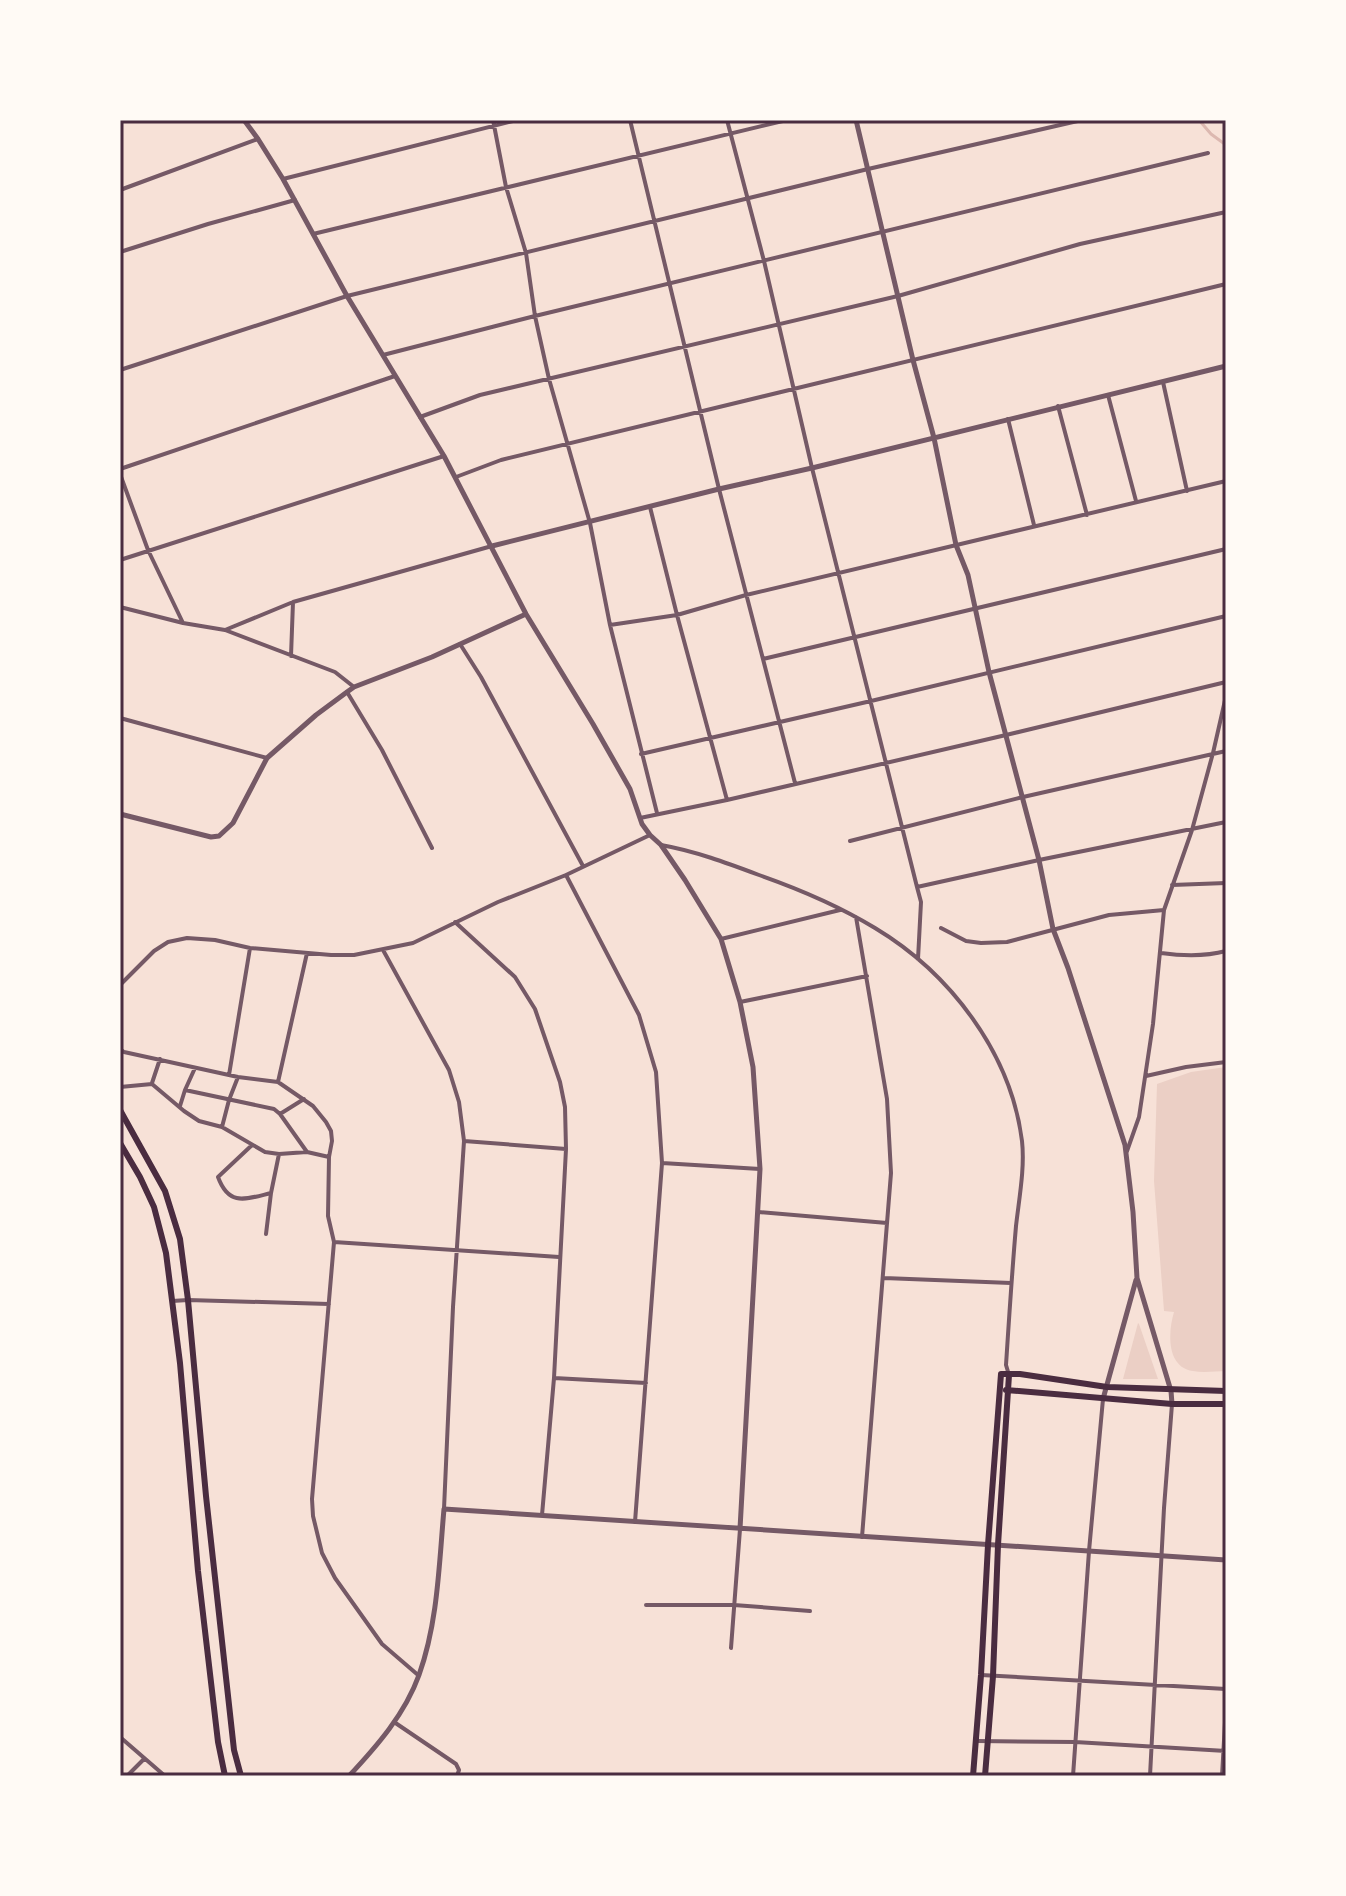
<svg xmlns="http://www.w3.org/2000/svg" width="1346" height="1896" viewBox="0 0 1346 1896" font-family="'PT Serif',serif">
<rect width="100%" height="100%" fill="#f7e1d7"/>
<!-- green -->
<path fill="#ebcfc5" d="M1226,1067V1371C1216,1371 1204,1373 1193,1371C1166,1367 1168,1332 1174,1312L1164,1311L1154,1181L1157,1084L1191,1072Z
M1138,1323L1139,1324L1158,1379H1123Z"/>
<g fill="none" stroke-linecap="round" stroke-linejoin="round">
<!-- stream -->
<path stroke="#dcb8b0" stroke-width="3" d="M1199,120L1211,134L1226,145"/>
<!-- minor -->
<path stroke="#755966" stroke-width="4" d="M493,120L506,187L526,253L535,316L549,379L590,523L610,625L657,813
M630,120L719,489L795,783
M727,120L764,261L812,468L917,887L921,902L918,959
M283,179L517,120
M120,190L258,139
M313,234L787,120
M120,252L208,224L295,200
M383,355L535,316L1208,153
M120,370L347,296L868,169L1082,120
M1163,382L1187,491
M1108,395L1136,501
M1058,406L1087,515
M420,417L480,395L898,296L1080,244L1226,212
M1008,419L1034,525
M120,469L395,376
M120,474L148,550L183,623
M456,477L501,460L1226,284
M650,507L677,615L727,800
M120,560L444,456
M120,607L183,623L225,630L335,672L354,687
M610,625L677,615L746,595L1226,481
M225,630L293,602L492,546
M460,644L481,677L583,866
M291,656L293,602
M763,659L1226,549
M347,692L382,750L432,848
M120,718L267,758
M641,754L871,701L1226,616
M640,818L727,800L1006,735L1226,682
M850,841L1023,797L1226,751
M661,845C695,851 727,863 759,875C799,889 839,906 875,928C950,973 1011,1053 1022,1141C1025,1168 1019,1199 1016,1226C1012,1272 1009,1319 1006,1365L1009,1375
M566,875L639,1015L656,1072L662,1163L635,1522
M1172,885L1226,883
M917,887L1039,860L1226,822
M856,917L887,1099L891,1173L862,1537
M455,922L515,977L535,1009L560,1082L565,1107L566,1149L554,1378L542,1515
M941,928L966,941L981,943L1007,942L1109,915L1164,910
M721,939L840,910
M383,950L449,1070L459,1102L464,1141L453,1307L444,1509
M1161,953C1183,956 1204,957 1226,951
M120,985L154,951L168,942L187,938L215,940L250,948L331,955H354L413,943L498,902L566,875L650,835
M740,1002L867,976
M120,1049L124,1052L238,1077L278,1082L313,1106L326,1122L331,1131L332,1141L329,1157L328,1216L334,1242L312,1499L313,1516L322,1553L335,1578L382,1644L418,1675
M229,1075L250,948
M1146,1076L1186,1067L1226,1062
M278,1082L307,953
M152,1083L160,1059
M120,1087L152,1084L184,1111L199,1121L222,1127L265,1152L279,1154L307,1152L329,1157
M185,1090L274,1109L280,1114L307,1152
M180,1106L185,1090L195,1068
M280,1114L304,1099
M222,1127L229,1100L238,1077
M464,1141L566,1149
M251,1146L218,1177C229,1207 246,1199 271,1193
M1127,1151L1139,1117L1153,1024L1164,910L1192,830L1213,753L1226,696
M662,1163L760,1169
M758,1212L887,1223
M266,1234L271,1193L279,1154
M334,1242L559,1257
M884,1278L1011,1283
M172,1301L188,1300L329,1304
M554,1378L646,1383
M646,1605H734L810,1611
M731,1648L740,1529
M981,1675L1226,1689
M394,1722L456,1764L459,1770L457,1776
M120,1737L165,1776
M977,1741L1075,1742L1226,1751
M127,1776L144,1759
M1073,1776L1089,1551L1103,1399
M1150,1776L1164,1508L1172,1404
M1222,1776L1226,1705"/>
<!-- tertiary -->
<path stroke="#755966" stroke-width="5" d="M244,120L258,139L283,179L347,296L444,456L526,614L593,724L630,789L642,824L650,835L661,845L685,880L721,939L740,1002L753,1067L760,1169L740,1529
M856,120L913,360L934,438L956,545L968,575L989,672L1039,860L1053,929L1068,968L1125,1145L1133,1212L1137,1278L1171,1391L1172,1404
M492,546L719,489L812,468L1226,366
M120,814L211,837L219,836L233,823L267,758L316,715L347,692L354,687L432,657L526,614
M1103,1399L1136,1280
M349,1776C377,1746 405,1714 419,1675C438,1622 439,1564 444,1509L1226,1560"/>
<!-- secondary -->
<path stroke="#4a2c40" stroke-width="6" d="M1006,1390L1172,1404H1226
M973,1776L981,1675L988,1545L1001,1374H1020L1107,1387L1226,1391
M985,1776L993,1676L998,1545L1009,1375"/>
<!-- primary -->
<path stroke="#4a2c40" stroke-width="6" d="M120,1110L165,1191L180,1239L188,1300L206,1496L234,1750L241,1776
M120,1143L140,1177L154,1207L166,1253L180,1363L198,1571L218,1742L225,1776"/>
</g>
<!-- border -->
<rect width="1346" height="1896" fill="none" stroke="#fffaf5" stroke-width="244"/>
<rect x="122" y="122" width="1102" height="1652" fill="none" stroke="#4a2c40" stroke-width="3"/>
</svg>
